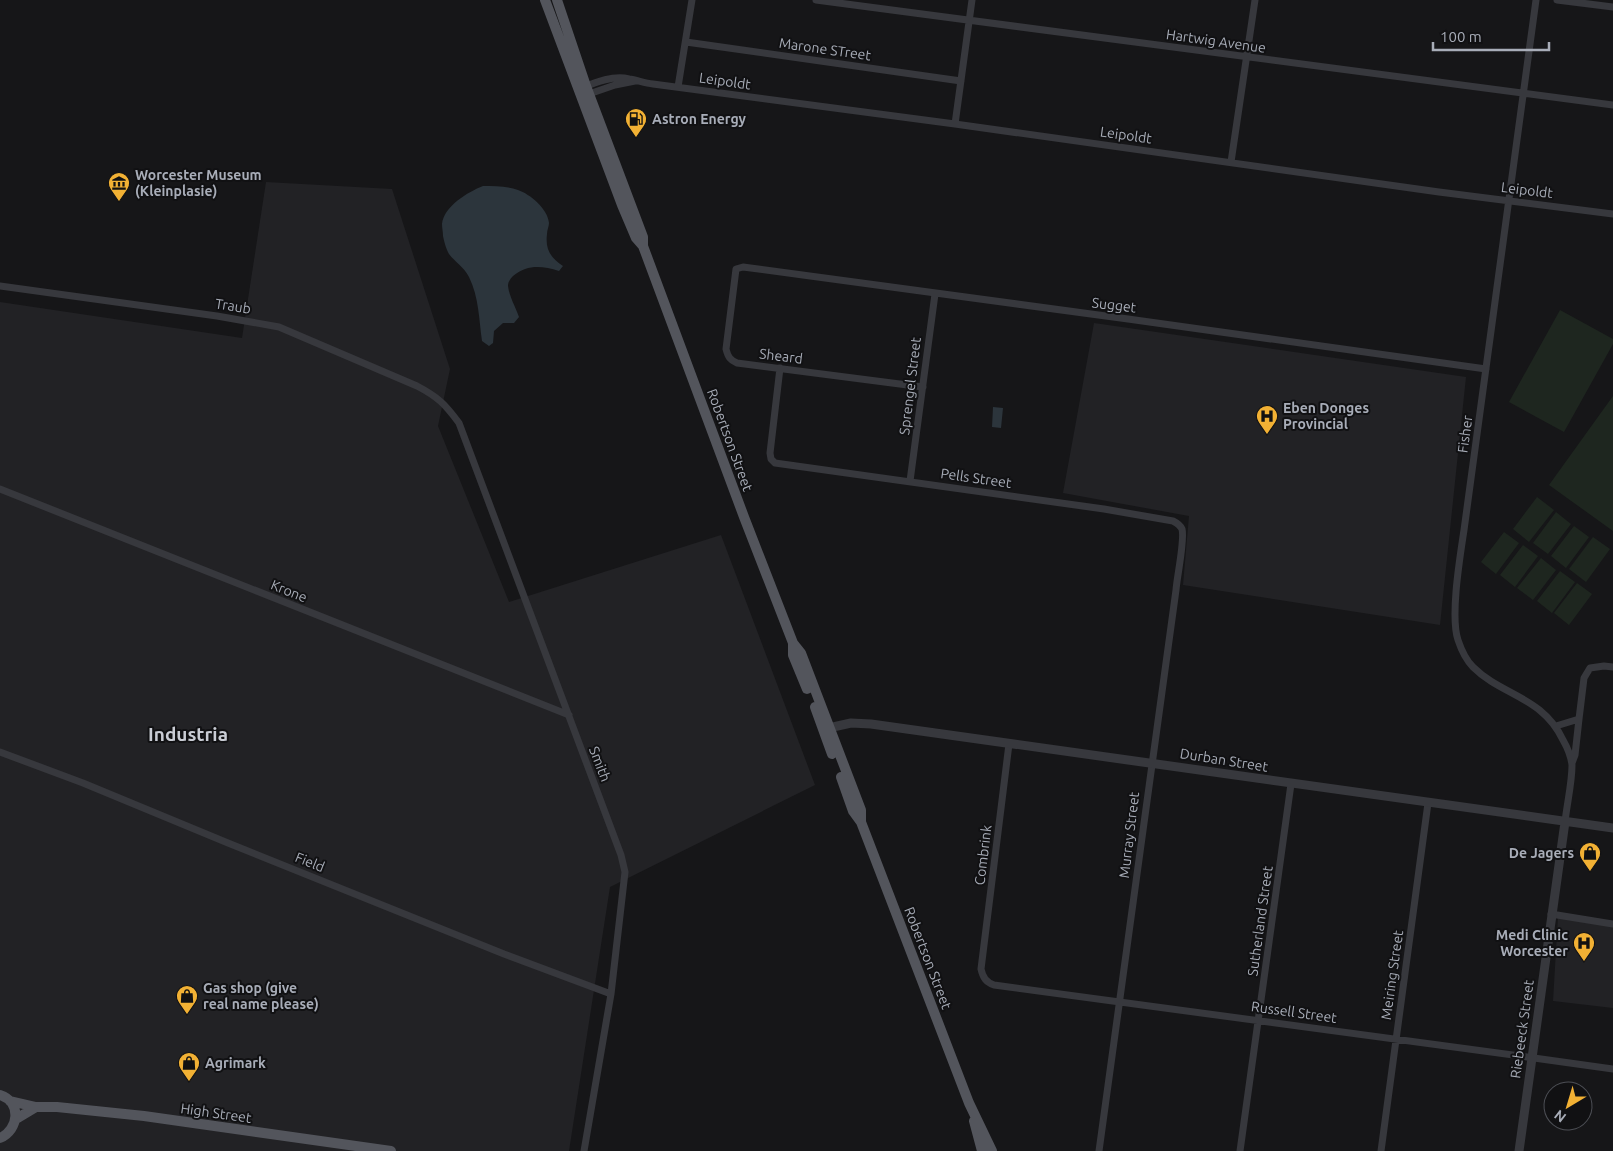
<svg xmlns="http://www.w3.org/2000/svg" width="1613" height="1151" viewBox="0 0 1613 1151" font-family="Ubuntu,sans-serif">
<rect width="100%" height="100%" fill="#161618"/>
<!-- built -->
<path fill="#222225" d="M266,182L392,189L450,369L438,426L509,602L721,535L815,785L610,887L569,1151H0V302L242,338Z
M1094,323L1466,377L1440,625L1183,585L1189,516L1063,493Z
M1558,917L1613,924V1008L1553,1001Z"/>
<!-- green -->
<path fill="#1e261f" d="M1560,310L1613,339V344L1564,432L1509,402Z
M1613,396V531L1549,485Z
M1537,497L1554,510L1529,542L1513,529Z
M1556,512L1571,524L1548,554L1533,543Z
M1574,526L1589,537L1566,568L1551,556Z
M1504,532L1519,543L1496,574L1481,562Z
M1593,537L1610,549L1586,582L1569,569Z
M1523,545L1538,556L1515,587L1500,575Z
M1541,558L1556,570L1533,600L1517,588Z
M1560,571L1575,582L1552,613L1537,601Z
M1577,583L1592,594L1569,625L1554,613Z"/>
<!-- water -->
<path fill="#2c353c" d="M483,186C494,186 507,186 518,190C530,194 548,209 549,223C549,226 547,230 547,234C545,250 551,258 563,266L559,271C542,266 528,264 513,276C510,279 508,282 508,286C509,296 516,308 519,317L514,323H503L494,331L493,343L489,346L482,341C479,320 479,297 469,277C464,267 455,262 449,254C446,249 444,241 443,236C443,232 442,228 442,224C444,206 468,192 483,186Z
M993,407L1003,408L1001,428L992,427Z"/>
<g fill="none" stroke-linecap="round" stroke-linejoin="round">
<!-- minor -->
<path stroke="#37383d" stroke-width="7" d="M816,0L1613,105
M1536,0L1464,530C1460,557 1450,616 1458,640C1461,649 1466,660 1473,667C1502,696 1542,696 1563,740C1567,747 1571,756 1572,765C1572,783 1567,803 1565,822
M1557,0L1613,7
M686,42L961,81
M678,87L692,0
M582,88C596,82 614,75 629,79C637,80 644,83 653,84L955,124L1439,192L1613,214
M586,95L615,85L635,81
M955,124L972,0
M1231,162L1255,0
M0,286L217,316L279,327L417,386C438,397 445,404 459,423L621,855L625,872L611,994L584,1151
M780,368L770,453L771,459L775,463L1104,509L1173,521C1177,523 1180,525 1182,529C1185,540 1177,576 1176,590L1099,1151
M923,387L737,363C730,360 728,357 726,349L736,269L743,267L1128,319L1486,369
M910,481L935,294
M0,489L569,715
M1556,726L1579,719L1584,678L1590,668L1604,666L1613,667
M1009,744L981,969C983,978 986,982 994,985C1201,1012 1407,1040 1613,1069
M0,752L83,783L228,843L504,954L611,994
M1572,763L1575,755L1579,719
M1551,914L1613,924
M1240,1151L1291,784
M1381,1151L1428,803"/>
<!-- tertiary -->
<path stroke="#37383d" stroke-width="9" d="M824,729L851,723L871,724L1613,828
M1519,1151L1565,822"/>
<!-- primary -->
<path stroke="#53555c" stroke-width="10" d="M545,0L622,205L636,238L643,246
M557,0L586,86L643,237V246L744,517L793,643L801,653L861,810V822
M793,643V655L807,689
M815,707L832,754
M841,777L853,811L861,822L969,1103L992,1151
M0,1095C22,1102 19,1130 0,1138
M10,1101L36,1107H57L144,1116L391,1151
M16,1119L36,1107
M974,1121L982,1151"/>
</g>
<!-- icons -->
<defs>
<g id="fuel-pin" transform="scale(1.125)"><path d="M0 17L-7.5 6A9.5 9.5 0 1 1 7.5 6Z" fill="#f2b134" stroke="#111113"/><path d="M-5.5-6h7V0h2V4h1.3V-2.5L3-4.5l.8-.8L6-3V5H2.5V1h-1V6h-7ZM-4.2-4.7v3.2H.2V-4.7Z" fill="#111"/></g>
<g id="museum-pin" transform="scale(1.125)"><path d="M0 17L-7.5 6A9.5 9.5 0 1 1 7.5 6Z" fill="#f2b134" stroke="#111113"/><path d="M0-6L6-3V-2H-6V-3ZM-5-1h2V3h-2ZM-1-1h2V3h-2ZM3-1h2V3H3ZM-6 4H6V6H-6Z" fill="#111"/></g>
<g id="hospital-pin" transform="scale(1.125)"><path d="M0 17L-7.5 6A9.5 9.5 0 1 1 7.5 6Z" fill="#f2b134" stroke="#111113"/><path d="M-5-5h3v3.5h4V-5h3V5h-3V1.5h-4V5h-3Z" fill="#111"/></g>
<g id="shop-pin" transform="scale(1.125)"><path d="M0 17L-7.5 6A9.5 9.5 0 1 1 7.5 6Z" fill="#f2b134" stroke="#111113"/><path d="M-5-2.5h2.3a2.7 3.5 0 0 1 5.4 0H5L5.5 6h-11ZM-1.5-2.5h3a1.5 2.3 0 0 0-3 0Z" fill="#111"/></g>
</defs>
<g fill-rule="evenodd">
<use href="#fuel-pin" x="636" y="119"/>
<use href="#museum-pin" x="119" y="183"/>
<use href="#hospital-pin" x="1267" y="416"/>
<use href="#shop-pin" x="1590" y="853"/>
<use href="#hospital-pin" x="1584" y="943"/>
<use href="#shop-pin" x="187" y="996"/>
<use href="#shop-pin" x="189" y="1063"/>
</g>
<g text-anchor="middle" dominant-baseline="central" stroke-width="4" stroke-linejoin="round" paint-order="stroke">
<!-- street labels -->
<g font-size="14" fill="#a8adb8" stroke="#111113">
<text transform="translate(1216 41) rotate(8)">Hartwig Avenue</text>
<text transform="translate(825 49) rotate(8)">Marone STreet</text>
<text transform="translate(725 81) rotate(8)">Leipoldt</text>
<text transform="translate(1126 135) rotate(8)">Leipoldt</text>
<text transform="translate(1527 190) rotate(7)">Leipoldt</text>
<text transform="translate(1114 305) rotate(7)">Sugget</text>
<text transform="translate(233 306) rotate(9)">Traub</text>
<text transform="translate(781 356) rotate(7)">Sheard</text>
<text transform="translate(910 386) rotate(-83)">Sprengel Street</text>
<text transform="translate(1465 434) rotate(-82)">Fisher</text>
<text transform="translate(730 440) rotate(70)">Robertson Street</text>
<text transform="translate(976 478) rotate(8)">Pells Street</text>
<text transform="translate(289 591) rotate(22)">Krone</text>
<text transform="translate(1224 760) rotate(9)">Durban Street</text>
<text transform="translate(600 764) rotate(69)">Smith</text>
<text transform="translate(1129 835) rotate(-83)">Murray Street</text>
<text transform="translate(983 855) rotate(-83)">Combrink</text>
<text transform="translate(310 862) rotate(22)">Field</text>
<text transform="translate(1260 921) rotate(-82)">Sutherland Street</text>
<text transform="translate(928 958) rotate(69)">Robertson Street</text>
<text transform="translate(1392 975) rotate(-82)">Meiring Street</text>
<text transform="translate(1294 1012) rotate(8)">Russell Street</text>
<text transform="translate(1522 1029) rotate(-82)">Riebeeck Street</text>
<text transform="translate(216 1113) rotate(8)">High Street</text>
</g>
<!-- poi labels -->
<g font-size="14" font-weight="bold" fill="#a8adb8" stroke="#111113" text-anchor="start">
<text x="652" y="119">Astron Energy</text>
<text x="135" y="175">Worcester Museum<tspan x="135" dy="16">(Kleinplasie)</tspan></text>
<text x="1283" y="408">Eben Donges<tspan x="1283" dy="16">Provincial</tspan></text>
<text x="1574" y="853" text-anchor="end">De Jagers</text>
<text x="1568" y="935" text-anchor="end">Medi Clinic<tspan x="1568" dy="16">Worcester</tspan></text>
<text x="203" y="988">Gas shop (give<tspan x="203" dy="16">real name please)</tspan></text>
<text x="205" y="1063">Agrimark</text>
</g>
<!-- district labels -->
<g font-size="19" font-weight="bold" fill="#c9ccd4" stroke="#111113">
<text x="188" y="734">Industria</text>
</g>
</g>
<!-- north arrow -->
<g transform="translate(1568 1106) rotate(218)"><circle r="24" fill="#111113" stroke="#4d4f55"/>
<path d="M0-4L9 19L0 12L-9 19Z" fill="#f2b134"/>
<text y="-8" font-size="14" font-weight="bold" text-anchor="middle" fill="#a8adb8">N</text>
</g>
<!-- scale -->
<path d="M1433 42v8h116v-8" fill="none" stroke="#a8adb8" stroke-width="2.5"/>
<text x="1440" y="42" font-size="15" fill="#a8adb8" stroke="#111113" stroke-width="4" paint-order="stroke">100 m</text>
</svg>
